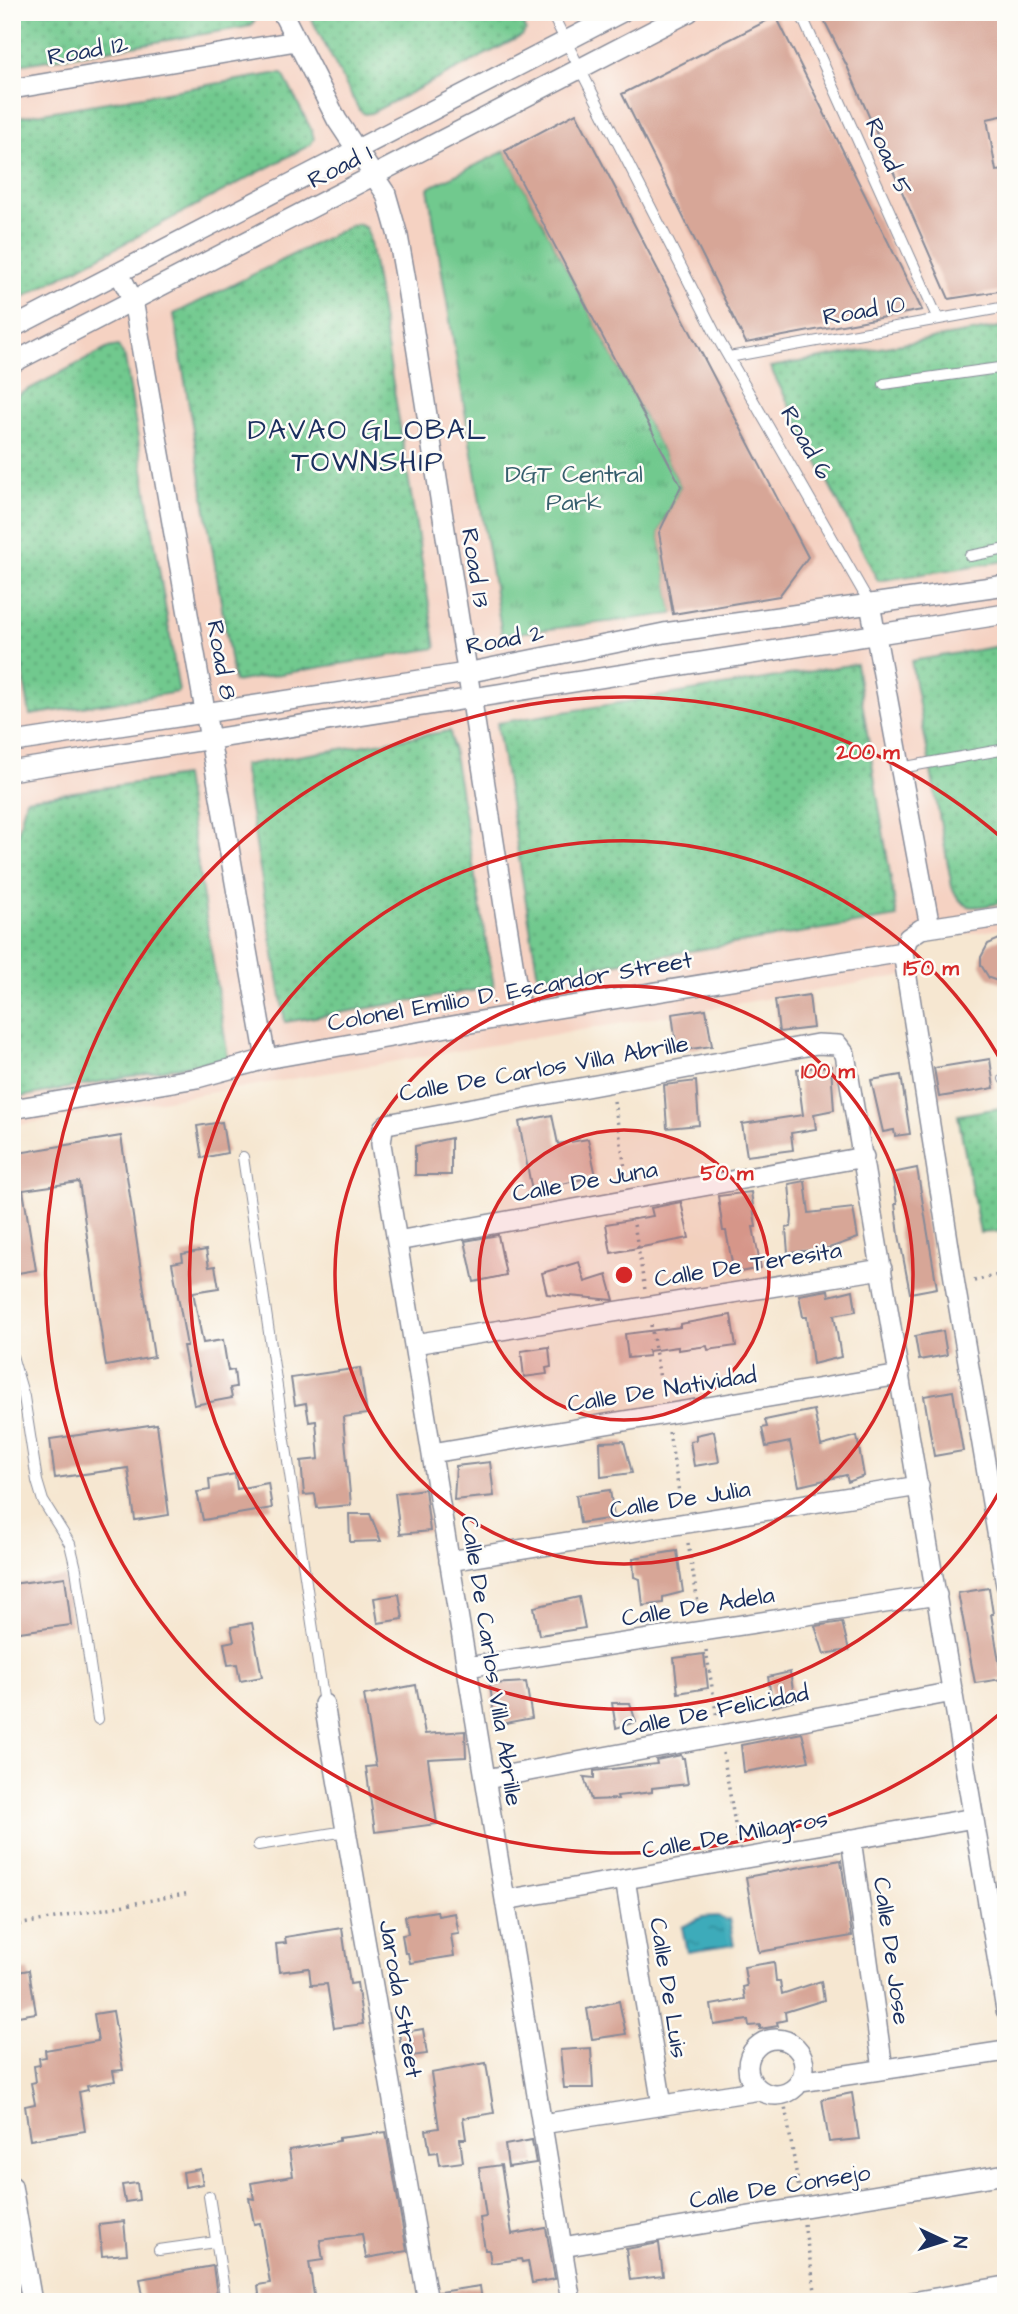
<svg xmlns="http://www.w3.org/2000/svg" width="1018" height="2314" viewBox="0 0 1018 2314" font-family="'Architects Daughter',sans-serif">
<defs>
<pattern id="grass-dots" width="8" height="8" patternUnits="userSpaceOnUse" patternTransform="scale(1.75)"><rect width="8" height="8" fill="#71c98e"/><path d="M2 2h.1M6 6h.1" fill="none" stroke="#5ca477" stroke-width="1.8" stroke-linecap="round"/></pattern>
<pattern id="park-tufts" width="24" height="20" patternUnits="userSpaceOnUse" patternTransform="scale(1.75)"><rect width="24" height="20" fill="#71c98e"/><path d="M3 7l-1-3M5 7V3M7 7l1-3M15 17l-1-3M17 17v-4M19 17l1-3" fill="none" stroke="#5ca477"/></pattern>
<pattern id="water-ripples" width="26" height="14" patternUnits="userSpaceOnUse" patternTransform="scale(1.75)"><rect width="26" height="14" fill="#3cabba"/><path d="M2 4q2-2 4 0t4 0M15 11q2-2 4 0t4 0" fill="none" stroke="#328c9a"/></pattern>
</defs>
<rect width="100%" height="100%" fill="#fdfcf7"/>
<filter id="ink" filterUnits="userSpaceOnUse"><feTurbulence type="fractalNoise" baseFrequency=".0143" numOctaves="2"/><feDisplacementMap in="SourceGraphic" scale="14" xChannelSelector="R" yChannelSelector="G"/><feConvolveMatrix kernelMatrix="1 2 1 2 8 2 1 2 1" color-interpolation-filters="sRGB"/></filter>
<filter id="wash" filterUnits="userSpaceOnUse"><feTurbulence type="fractalNoise" baseFrequency=".00686" numOctaves="4" result="noise"/><feDisplacementMap in="SourceGraphic" scale="28" xChannelSelector="R" yChannelSelector="G"/><feGaussianBlur stdDeviation="1.57" result="paint"/><feColorMatrix in="noise" values="0 0 0 0 0 0 0 0 0 0 0 0 0 0 0 0 0 1.4 0 .05"/><feComposite in="paint" operator="in"/></filter>
<g filter="url(#wash)">
<rect width="100%" height="100%" fill="#f6e7d1"/>
<!-- built -->
<path fill="#f5d2c2" d="M12,12H1006V928L916,942L919,973L12,1126Z"/>
<!-- grass -->
<path fill="url(#grass-dots)" stroke="#467c76" stroke-width="2" d="M12,12H253L255,19L251,26L246,27L12,66Z
M308,12H520L526,30L522,36L371,113L365,114L359,110Z
M273,74H282L285,78L312,131L314,139L310,145L12,303V118Z
M358,224L366,228L369,236L436,648L234,682L174,314L352,225Z
M1006,326V561L878,581L770,367Z
M118,346L125,358L179,692L30,715L12,606V398L108,348Z
M1006,645V902C981,906 964,916 952,887L911,661Z
M856,664L897,917L538,976L497,723Z
M450,731L494,987L285,1022L243,765Z
M184,776L228,1058L15,1098L12,1084V858L26,799Z
M1006,1107V1231L980,1233L958,1115Z"/>
<!-- park -->
<path fill="url(#park-tufts)" stroke="#467c76" stroke-width="2" d="M505,151L681,486L659,533L673,614L502,635L428,188Z"/>
<!-- water -->
<path fill="url(#water-ripples)" stroke="#2c6d8c" stroke-width="2" d="M718,1916L725,1920L729,1919L734,1945L687,1952L682,1927L702,1917Z"/>
<g id="blocks">
<!-- building -->
<path fill="#d7a697" d="M820,12H1006V42L1003,43L1006,66V115L987,119L996,171L1006,170V290L949,299L847,66Z
M776,16L922,310L746,343L622,94Z
M576,113L808,557L779,596L673,614L659,533L681,486L505,151Z
M1006,936V984L989,978L981,965V957L988,944Z
M809,995L813,1028L779,1032L775,1000Z
M706,1009L712,1046L677,1051L672,1014Z
M990,1059L994,1088L939,1097L934,1068Z
M831,1066L834,1110L814,1114L816,1129L791,1133L793,1150L747,1156L742,1124L803,1115L797,1069Z
M901,1075L910,1134L895,1136L894,1130L883,1132L871,1080Z
M696,1081L699,1125L667,1128L664,1085Z
M552,1115L558,1144L588,1139L596,1176L532,1191L519,1122Z
M222,1122L227,1153L202,1158L197,1126Z
M121,1136L154,1357L106,1366L79,1182L23,1190L36,1270L12,1274V1154Z
M451,1138V1175H415V1146Z
M917,1168L937,1288L910,1293L899,1235L895,1204H897L892,1173Z
M805,1181L809,1213L853,1208L858,1238L829,1248L788,1253L786,1228L791,1227L792,1217L789,1184Z
M751,1192L756,1227H753L761,1268L734,1273L726,1231H723L718,1196Z
M681,1202L689,1238L611,1253L606,1224L653,1216L651,1208Z
M498,1235L506,1275L474,1282L465,1241Z
M206,1250L209,1267L215,1266L219,1288L193,1292L203,1343L223,1340L228,1371L234,1370L236,1387L230,1388L232,1398L194,1405L183,1346H187L172,1263L183,1261L182,1254Z
M579,1262L585,1282L607,1275L614,1300L547,1294L542,1273Z
M828,1290L829,1296L853,1290L856,1311L834,1315L841,1357L813,1364L807,1317H803L799,1295Z
M731,1315L736,1346L708,1350L707,1346L678,1350V1347L648,1351L649,1356L628,1358L625,1334L680,1327V1324Z
M943,1331L947,1355L919,1360L915,1336Z
M549,1347L551,1367L546,1368L547,1374L524,1377L521,1351Z
M360,1368L367,1414L343,1417L351,1505L317,1508L315,1494L304,1495L301,1461L319,1459L316,1421L309,1422L306,1403L295,1405L291,1378Z
M953,1391L963,1451L934,1456L924,1396Z
M814,1410L821,1446L857,1436L864,1476L848,1482L846,1475L799,1486L790,1442L766,1447L762,1428L767,1427L765,1420Z
M157,1424L169,1515L135,1520L128,1468L55,1478L50,1439Z
M714,1431L719,1462L694,1466L690,1441L696,1440V1435Z
M624,1441L632,1473L601,1477L600,1442Z
M490,1462L494,1496L454,1500L456,1466Z
M235,1474L237,1489L268,1483L272,1508L203,1520L197,1492L210,1490L209,1479Z
M425,1489L430,1531L400,1534L395,1493Z
M610,1490L614,1518L580,1523L576,1495Z
M349,1514H370L381,1541L350,1542Z
M677,1551L683,1592L663,1597V1603L643,1606L640,1579L634,1577L633,1558Z
M65,1577L71,1625L12,1633V1584Z
M989,1588L993,1614H991L1002,1679L975,1683L958,1593Z
M399,1594L403,1619L378,1623L374,1598Z
M579,1597L585,1628L539,1635L534,1607Z
M842,1622L849,1650L824,1654L815,1626Z
M252,1623L262,1677L240,1681L237,1664L228,1665L224,1643L234,1641L231,1627Z
M704,1654L708,1688L678,1693L674,1658Z
M790,1672L795,1701L773,1707L768,1677Z
M526,1682L532,1718L495,1725L490,1684Z
M416,1685L425,1734L465,1731L466,1757L428,1759L437,1824L375,1832L366,1767L376,1766L364,1695Z
M612,1703H630L636,1722L616,1728Z
M802,1733L809,1761L744,1772L741,1745Z
M681,1755L682,1758H684L688,1784L652,1788V1792L617,1796L618,1799L591,1800L584,1777L594,1778V1771L657,1764L656,1760Z
M841,1860L852,1936L759,1952L746,1877Z
M437,1911L438,1916L455,1913L459,1934L451,1935L454,1956L410,1963L408,1953H405L402,1935L408,1934L405,1916Z
M342,1928L350,1984L357,1983L363,2024L334,2028L327,1984L311,1985L309,1968L279,1972L276,1944L286,1943L285,1937Z
M774,1962L776,1981H780L782,1994L821,1981L824,2000L785,2012L786,2020L777,2022L778,2026L760,2029V2025L749,2026L748,2020L714,2025L711,2005L745,1999L743,1987L747,1986L744,1967Z
M29,1970L36,2013L12,2017V1973Z
M619,2001L626,2034L592,2039L587,2009Z
M113,2011L123,2070L113,2071L115,2081L87,2086L88,2090L79,2092L85,2131L30,2140L25,2106L35,2104L31,2083L36,2082L34,2066L40,2065L39,2058L46,2057L45,2050L98,2041L94,2014Z
M423,2029L427,2054L412,2056L410,2045L401,2047L399,2033Z
M591,2048L593,2088H564L560,2050Z
M486,2063L494,2113L463,2118L466,2139H460L463,2162L440,2165L438,2152L430,2153L426,2130L439,2128L431,2073Z
M852,2093L859,2139L829,2142L822,2099Z
M386,2132L407,2251L366,2258L362,2234L320,2240L323,2260L309,2262L315,2302H260L258,2285L270,2283L260,2223L254,2224L249,2198L254,2199L251,2183L293,2176L289,2150L339,2141V2138Z
M532,2140L536,2163L508,2167L505,2145Z
M501,2165L512,2234L546,2228L555,2279L532,2283L528,2261L522,2262L521,2259L491,2263L489,2250H485L480,2218L486,2217L479,2168Z
M200,2169L203,2184L185,2187L183,2172Z
M137,2183L139,2200L125,2202L122,2185Z
M124,2221L127,2254L102,2256L99,2224Z
M659,2243L663,2276L630,2280L626,2249Z
M213,2266L218,2302H144L140,2279Z
M480,2286L482,2302H440L439,2292Z"/>
</g>
</g>
<g filter="url(#ink)">
<use href="#blocks" fill-opacity="0" stroke="#888b98" stroke-width="2"/>
<g fill="none" stroke-linecap="round" stroke-linejoin="round">
<!-- lane casing -->
<g stroke="#888b98" stroke-width="12">
<path id="lane" d="M551,12L717,337L870,604
M800,12L938,319
M729,357L1006,307
M884,384L1006,367
M970,556L1006,549
M900,768L1006,749
M1004,1079H1006
M243,1157L324,1704
M12,1356L24,1397L37,1481L43,1501L70,1544L76,1569L98,1719
M258,1845L346,1831
M209,2196L226,2302
M159,2250L216,2242"/>
</g>
<!-- street casing -->
<g stroke="#888b98" stroke-width="22">
<path id="street" d="M282,12L337,120L386,194L398,236L405,275L521,1014
M12,89L296,41
M119,273L133,300L266,1059
M12,328L622,12
M12,363L689,12
M870,604L930,927
M14,742L466,673L664,633L1006,585
M16,770L1006,614
M1006,916L921,929L908,938L903,952L955,1285L1006,1585
M12,1109L197,1078L266,1059L521,1014L903,952
M397,1241L864,1157
M414,1344L882,1269
M432,1453L900,1375
M449,1561L919,1486
M467,1667L937,1595
M324,1704L428,2302
M486,1779L953,1692
M851,1839L883,2069
M625,1879L662,2105
M505,1900L974,1818
M748 2067a28 28 0 1 1 56 0a28 28 0 1 1-56 0Z
M800,2082L1006,2051
M542,2124L760,2090
M12,2186L32,2302
M562,2247L1006,2174
M571,2302L381,1144L383,1128L387,1124L817,1044L838,1045L845,1054L1006,2010
M912,2302L1006,2286"/>
</g>
<!-- path -->
<path stroke="#888b98" stroke-width="3.5" stroke-dasharray="2 5" stroke-linecap="butt" d="M614,1101L627,1180
M633,1218L645,1290
M974,1281L1006,1273
M651,1325L663,1397
M669,1432L681,1504
M688,1543L700,1615
M706,1650L717,1718
M723,1753L738,1842
M12,1926L190,1893
M783,2094L799,2189
M804,2224L817,2302"/>
<!-- lane -->
<use href="#lane" stroke="#fff" stroke-width="10"/>
<!-- street -->
<use href="#street" stroke="#fff" stroke-width="19"/>
</g>
</g>
<!-- distance rings -->
<circle cx="624" cy="1275" r="145" fill="#d62828" fill-opacity=".12"/>
<g fill="none" stroke="#d62828" stroke-width="3.5">
<circle cx="624" cy="1275" r="145"/>
<circle cx="624" cy="1275" r="289"/>
<path d="M1005 1482A434 434 0 1 1 1005 1068"/>
<path d="M1003 1711A578 578 0 1 1 1003 839"/>
</g>
<g text-anchor="middle" dominant-baseline="central" stroke-width="5" stroke-linejoin="round" paint-order="stroke">
<!-- street labels -->
<g font-size="24" fill="#1b2f5e" stroke="#fdfcf7">
<text transform="translate(88 51) rotate(-10)">Road 12</text>
<text transform="translate(888 157) rotate(66)">Road 5</text>
<text transform="translate(340 167) rotate(-27)">Road 1</text>
<text transform="translate(864 311) rotate(-10)">Road 10</text>
<text transform="translate(806 443) rotate(60)">Road 6</text>
<text transform="translate(475 568) rotate(81)">Road 13</text>
<text transform="translate(505 640) rotate(-11)">Road 2</text>
<text transform="translate(221 660) rotate(80)">Road 8</text>
<text transform="translate(510 992) rotate(-10)">Colonel Emilio D. Escandor Street</text>
<text transform="translate(544 1069) rotate(-10)">Calle De Carlos Villa Abrille</text>
<text transform="translate(585 1182) rotate(-10)">Calle De Juna</text>
<text transform="translate(748 1265) rotate(-9)">Calle De Teresita</text>
<text transform="translate(662 1390) rotate(-9)">Calle De Natividad</text>
<text transform="translate(680 1500) rotate(-9)">Calle De Julia</text>
<text transform="translate(698 1607) rotate(-9)">Calle De Adela</text>
<text transform="translate(491 1661) rotate(81)">Calle De Carlos Villa Abrille</text>
<text transform="translate(715 1711) rotate(-11)">Calle De Felicidad</text>
<text transform="translate(735 1835) rotate(-10)">Calle De Milagros</text>
<text transform="translate(891 1951) rotate(82)">Calle De Jose</text>
<text transform="translate(668 1988) rotate(81)">Calle De Luis</text>
<text transform="translate(400 1999) rotate(80)">Jaroda Street</text>
<text transform="translate(780 2187) rotate(-9)">Calle De Consejo</text>
</g>
<!-- park labels -->
<g font-size="24" fill="#355d6c" stroke="#fdfcf7">
<text x="574" y="475">DGT Central<tspan x="574" dy="28">Park</tspan></text>
</g>
<!-- quarter labels -->
<g font-size="28" letter-spacing="2" fill="#1b2f5e" stroke="#fdfcf7">
<text x="368" y="430">DAVAO GLOBAL<tspan x="368" dy="32">TOWNSHIP</tspan></text>
</g>
</g>
<circle cx="624" cy="1275" r="10" fill="#d62828" stroke="#fdfcf7" stroke-width="3.5"/>
<g font-size="21" text-anchor="middle" font-weight="bold" fill="#d62828" stroke="#fdfcf7" stroke-width="5" stroke-linejoin="round" paint-order="stroke">
<text x="868" y="759">200 m</text>
<text x="931" y="975">150 m</text>
<text x="828" y="1078">100 m</text>
<text x="727" y="1180">50 m</text>
</g>
<!-- margin -->
<rect width="1018" height="2314" fill="none" stroke="#fdfcf7" stroke-width="42"/>
<!-- north arrow -->
<g transform="translate(944 2241) rotate(94)" stroke="#fdfcf7" stroke-width="5" paint-order="stroke">
<path d="M0-5L12 26L0 18L-12 26Z" fill="#1b2f5e"/>
<text y="-10" font-size="19" font-weight="bold" text-anchor="middle" fill="#1b2f5e">N</text>
</g>
</svg>
